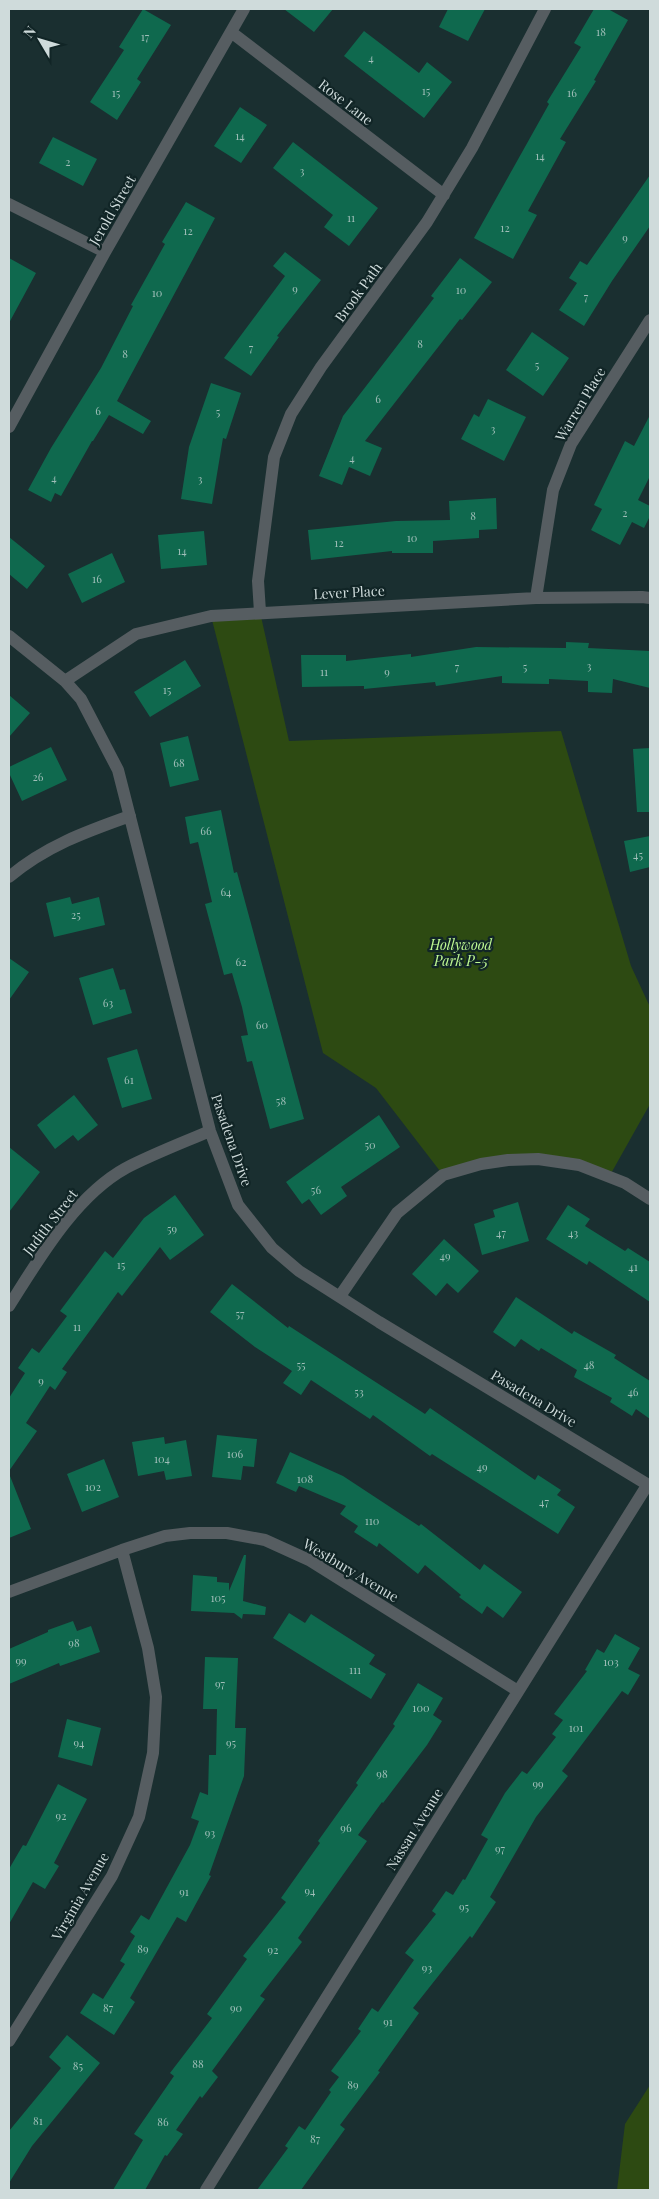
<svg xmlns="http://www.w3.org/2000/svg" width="659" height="2199" viewBox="0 0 659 2199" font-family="'Playfair Display',serif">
<rect width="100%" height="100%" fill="#1a2f30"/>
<!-- green -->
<path fill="#2d4a12" d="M260,612L289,741L561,731L631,966L650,1007V1104L609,1177L524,1159L443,1175L376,1088L323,1053L211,616Z
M650,2085V2190H617L625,2124Z"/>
<!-- building -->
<path fill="#0f694e" d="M143,9L171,25L137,79L141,82L117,120L90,102L124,50L119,47Z
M284,9H333L314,32Z
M448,9H485L468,41L439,27Z
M594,9H608L628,20L594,80L596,81L560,139L566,142L528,211L537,215L513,259L474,238L549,104L547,102L581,47L574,43Z
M364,31L419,73L427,62L452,82L424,118L344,56Z
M240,107L267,125L241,163L214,146Z
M53,137L97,159L83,186L39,163Z
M293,142L378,208L349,246L324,227L333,215L273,168Z
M650,175V226L612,281L584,326L559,310L577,283L569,278L580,261L587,265Z
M186,202L215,218L117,401L151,421L143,434L109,415L93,441H92L61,496L55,493L51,502L28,490L51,448L101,368L133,306L131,305L165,244L162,242Z
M285,252L321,280L277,336L279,337L251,376L224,358L285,276L273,266Z
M9,258L36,273L9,323Z
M460,258L492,282L462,320L460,319L365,441L382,448L370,476L349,467L342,485L319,476L343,416L434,298L431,296Z
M532,332L569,358L543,396L506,370Z
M211,383L241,393L226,439L223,438L212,504L181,499L189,447Z
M488,399L526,417L504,461L461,439L474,414L479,417Z
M650,415V476L638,500L650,506V516L644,528L632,522L620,545L591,530L602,509L594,505L625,441L634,446Z
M496,498L497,529L479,530V538L433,541V553H392V551L311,560L308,530L396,521L450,520L449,501Z
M204,531L207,565L161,569L158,535Z
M9,537L45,566L27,589L9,574Z
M112,553L125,582L82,603L68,574Z
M566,642L589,643L588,648L650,651V688L613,679L612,693L588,692V681L549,679V684L502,683V676L436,686L435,682L364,689V686L302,687L301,655H346V661L411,654V657L476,647L566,648Z
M185,660L201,686L150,717L134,692Z
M9,695L30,713L9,737Z
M188,736L199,780L170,787L160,743Z
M51,747L67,780L22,801L9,773V767Z
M650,748V812H637L633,749Z
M221,810L234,873L237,872L304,1119L270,1129L252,1061L247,1062L241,1036L248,1035L242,1007L232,973L224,975L205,904L212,902L198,842L190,844L185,817Z
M650,836V867L630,872L624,841Z
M70,897L72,904L99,897L105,925L54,937L46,903Z
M9,958L29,972L9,1000Z
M113,968L120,990L125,989L132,1013L93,1025L79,978Z
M137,1049L152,1099L122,1108L107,1058Z
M74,1095L98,1125L78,1141L73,1135L55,1149L37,1125Z
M379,1115L400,1147L341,1187L347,1196L321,1215L309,1199L302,1204L286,1182Z
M9,1147L40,1172L9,1212Z
M175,1195L204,1235L170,1260L160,1247L122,1296L118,1292L62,1369L67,1372L55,1390L50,1386L26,1423L37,1431L9,1471V1398L25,1373L18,1368L32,1348L39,1353L67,1316L60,1311L105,1251L113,1258L144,1218Z
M518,1202L529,1241L482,1255L474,1224L495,1217L493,1210Z
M568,1205L590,1219L585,1226L625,1251L628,1248L650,1262V1302L589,1261L587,1265L546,1239Z
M444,1239L479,1271L458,1293L447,1283L436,1296L412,1274Z
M232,1284L288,1328L289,1326L425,1414L430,1408L535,1480L538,1475L561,1490L557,1495L575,1507L558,1534L432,1454L430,1456L373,1415L370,1419L311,1380L301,1395L283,1383L292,1371L255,1347L210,1312Z
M516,1297L572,1334L574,1331L616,1355L614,1358L650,1381V1419L636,1409L632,1416L610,1402L612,1398L574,1377L577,1370L541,1348L539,1351L521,1339L515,1347L493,1332Z
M217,1435L257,1439L254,1467L243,1466L241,1480L212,1477Z
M164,1437L165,1444L186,1440L192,1476L166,1480L164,1471L138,1476L132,1442Z
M290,1452L343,1476L419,1526L421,1524L480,1570L484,1564L522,1592L503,1618L487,1606L482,1614L459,1597L461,1595L425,1565L418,1574L379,1543L377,1547L354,1532L358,1526L340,1514L346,1506L299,1486L296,1492L276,1483Z
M104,1459L119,1497L82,1512L67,1474Z
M10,1476L31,1529L9,1538V1477Z
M244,1555H246L243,1601L266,1607L265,1615L243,1614L242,1619L234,1613L191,1611L193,1575L217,1577V1582L229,1583V1591Z
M289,1613L305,1623L311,1614L375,1655L369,1664L386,1674L371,1699L273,1638Z
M73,1621L77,1631L91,1626L100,1652L60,1666L59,1663L9,1684V1649L48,1632V1630Z
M615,1634L640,1648L628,1669L640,1675L628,1695L622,1691L562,1771L568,1776L536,1817L490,1897L496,1902L472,1938L470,1936L413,2008L419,2013L378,2071L380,2072L340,2125L345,2129L301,2190H257L288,2148L285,2146L299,2126L305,2130L331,2092L329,2090L339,2077L331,2071L361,2031L358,2029L372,2008L378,2012L414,1960L405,1953L436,1914L432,1911L446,1891L453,1895L463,1879L465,1880L488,1839L481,1835L505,1793L522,1771L527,1774L556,1737L552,1734L563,1720L554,1714L587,1671L585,1670L597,1649L604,1653Z
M205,1657L238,1658L235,1728H246L244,1776L209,1875L211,1876L186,1922L177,1917L130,1998L135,2002L114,2035L80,2013L93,1993L103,1999L125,1964L120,1961L135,1936L130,1932L141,1915L149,1920L190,1845L199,1821L191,1818L200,1792L208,1795L209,1755H216L217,1709H203Z
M418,1683L443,1698L433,1715L442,1721L427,1745L383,1803L382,1802L358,1835L367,1841L298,1938L302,1942L260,1996L265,1999L212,2071L218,2077L202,2098L200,2096L176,2130L183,2134L167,2156L165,2155L145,2190H113L143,2140L134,2134L174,2076L170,2073L212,2018L207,2014L247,1959L243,1956L286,1902L281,1898L320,1843L318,1841L358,1785L356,1783L395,1726L393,1724Z
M67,1719L101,1728L92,1766L58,1757Z
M58,1784L87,1799L54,1863L59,1866L45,1889L33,1882L9,1924V1869L23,1845L26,1846Z
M67,2035L100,2063L32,2146L9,2183V2131L61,2068L49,2057Z"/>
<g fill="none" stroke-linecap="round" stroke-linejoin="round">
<!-- street -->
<path stroke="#565d61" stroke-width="12" d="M231,32L444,195
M9,204L105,252
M9,427L105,252L244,9
M536,598L553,490L571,444L650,320
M260,612L258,581L274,457L291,414L321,367L427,222L472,148L545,9
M9,636L65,681L81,699L118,770L210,1131L238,1205L272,1248L299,1271L379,1322L650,1486
M65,681L136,634L211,616L536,598L642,597L650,598
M9,877C46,846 85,832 130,816
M340,1296L397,1213L443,1175L481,1164L508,1160L538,1159L579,1165L625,1183L650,1199
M9,1306C39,1259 75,1196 126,1168C153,1154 182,1143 210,1131
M9,1592L122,1550L165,1536L190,1533H227L265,1540L309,1560L518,1691
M9,2041L112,1876L139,1817L153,1753L156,1697L148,1648L122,1550
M206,2190L648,1484"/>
</g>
<g text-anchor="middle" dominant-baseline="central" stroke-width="4.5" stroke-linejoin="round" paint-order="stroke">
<!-- number labels -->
<g font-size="11" fill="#9fbeb8">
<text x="601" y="31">18</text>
<text x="145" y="36">17</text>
<text x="371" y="57">4</text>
<text x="426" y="90">15</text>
<text x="116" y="92">15</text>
<text x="572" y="92">16</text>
<text x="240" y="135">14</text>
<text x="540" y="155">14</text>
<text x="68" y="161">2</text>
<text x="302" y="170">3</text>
<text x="351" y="217">11</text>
<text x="505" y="227">12</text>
<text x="188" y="230">12</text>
<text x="625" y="237">9</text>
<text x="295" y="288">9</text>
<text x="461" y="289">10</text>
<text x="157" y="292">10</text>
<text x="586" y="296">7</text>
<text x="420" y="343">8</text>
<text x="251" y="347">7</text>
<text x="125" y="353">8</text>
<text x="537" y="364">5</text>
<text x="378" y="398">6</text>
<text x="98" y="410">6</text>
<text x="218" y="411">5</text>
<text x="493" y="428">3</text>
<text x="352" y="457">4</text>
<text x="54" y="477">4</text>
<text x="200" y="478">3</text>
<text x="625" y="512">2</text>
<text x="473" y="515">8</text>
<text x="412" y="537">10</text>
<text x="339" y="542">12</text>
<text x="182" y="550">14</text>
<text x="97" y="578">16</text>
<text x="589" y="665">3</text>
<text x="457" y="666">7</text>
<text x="525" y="666">5</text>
<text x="324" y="671">11</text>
<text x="387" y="671">9</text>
<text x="167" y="689">15</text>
<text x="179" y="762">68</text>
<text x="38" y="776">26</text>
<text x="206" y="830">66</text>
<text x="638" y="854">45</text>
<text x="226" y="891">64</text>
<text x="76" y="914">25</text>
<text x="241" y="961">62</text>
<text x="108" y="1002">63</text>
<text x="262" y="1024">60</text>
<text x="129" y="1079">61</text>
<text x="281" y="1100">58</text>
<text x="370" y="1144">50</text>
<text x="316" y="1189">56</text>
<text x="172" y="1228">59</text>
<text x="501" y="1232">47</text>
<text x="573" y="1232">43</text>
<text x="445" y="1255">49</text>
<text x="121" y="1264">15</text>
<text x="633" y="1266">41</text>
<text x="240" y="1313">57</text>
<text x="77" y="1326">11</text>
<text x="301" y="1364">55</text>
<text x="589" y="1364">48</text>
<text x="41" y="1380">9</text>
<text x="359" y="1391">53</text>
<text x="633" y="1391">46</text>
<text x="235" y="1453">106</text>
<text x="162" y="1458">104</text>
<text x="482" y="1466">49</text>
<text x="305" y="1478">108</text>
<text x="93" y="1486">102</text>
<text x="544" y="1501">47</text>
<text x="372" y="1520">110</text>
<text x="218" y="1597">105</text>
<text x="74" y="1642">98</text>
<text x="21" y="1660">99</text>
<text x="611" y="1661">103</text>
<text x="355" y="1669">111</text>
<text x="220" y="1683">97</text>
<text x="421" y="1707">100</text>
<text x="576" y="1727">101</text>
<text x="79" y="1742">94</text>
<text x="231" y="1742">95</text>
<text x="382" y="1773">98</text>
<text x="538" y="1783">99</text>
<text x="61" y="1815">92</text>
<text x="346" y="1827">96</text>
<text x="210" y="1832">93</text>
<text x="500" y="1848">97</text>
<text x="310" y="1890">94</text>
<text x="184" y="1891">91</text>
<text x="464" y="1906">95</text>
<text x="143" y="1948">89</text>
<text x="273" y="1949">92</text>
<text x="427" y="1967">93</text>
<text x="108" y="2007">87</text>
<text x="236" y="2007">90</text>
<text x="388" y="2021">91</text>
<text x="198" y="2063">88</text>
<text x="78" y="2065">85</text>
<text x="353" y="2084">89</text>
<text x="38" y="2120">81</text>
<text x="163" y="2121">86</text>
<text x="315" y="2138">87</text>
</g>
<!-- street labels -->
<g font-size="14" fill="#cfdbdb" stroke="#112526">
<text transform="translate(346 102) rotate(38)">Rose Lane</text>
<text transform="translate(112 210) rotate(-60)">Jerold Street</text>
<text transform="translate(358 292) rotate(-54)">Brook Path</text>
<text transform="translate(580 404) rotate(-59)">Warren Place</text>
<text transform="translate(349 592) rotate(-3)">Lever Place</text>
<text transform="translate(232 1140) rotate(71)">Pasadena Drive</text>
<text transform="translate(50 1222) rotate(-52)">Judith Street</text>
<text transform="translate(534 1398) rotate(31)">Pasadena Drive</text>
<text transform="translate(351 1570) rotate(31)">Westbury Avenue</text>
<text transform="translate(414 1829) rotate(-58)">Nassau Avenue</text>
<text transform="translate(80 1896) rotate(-60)">Virginia Avenue</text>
</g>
<!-- park labels -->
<g font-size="14" font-style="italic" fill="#bff993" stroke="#112526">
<text x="461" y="944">Hollywood<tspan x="461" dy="16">Park P-5</tspan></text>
</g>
</g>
<!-- border -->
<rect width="659" height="2199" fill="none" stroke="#cfdbdb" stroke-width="20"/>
<!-- north arrow -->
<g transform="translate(40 40) rotate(308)" stroke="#112526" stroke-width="4" paint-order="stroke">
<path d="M0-4L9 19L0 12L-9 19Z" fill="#cfdbdb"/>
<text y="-8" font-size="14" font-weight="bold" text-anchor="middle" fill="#cfdbdb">N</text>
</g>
</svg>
